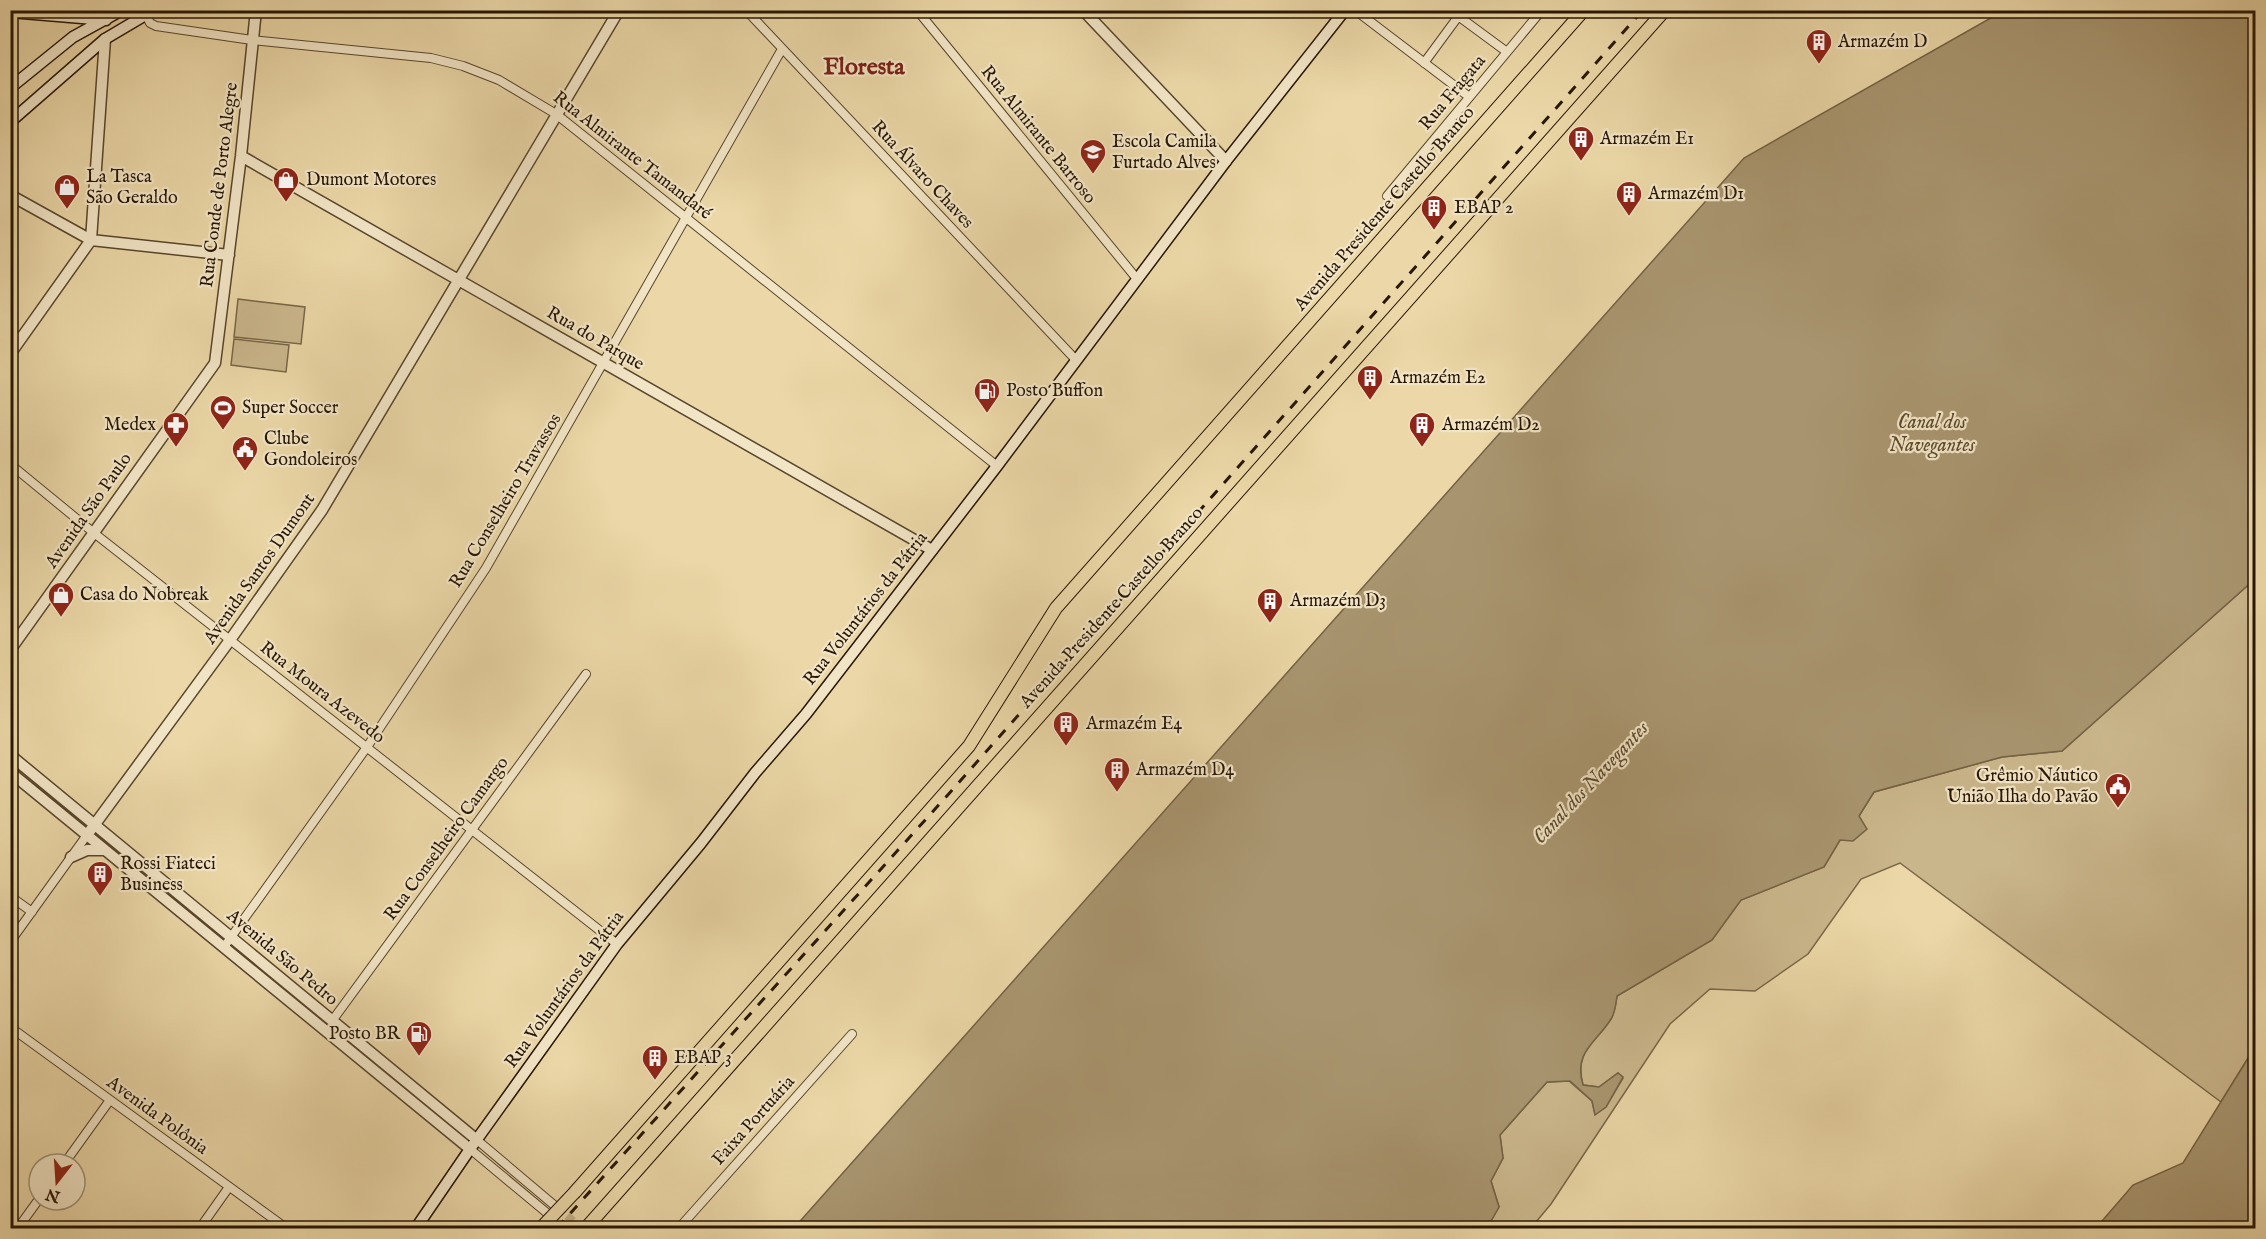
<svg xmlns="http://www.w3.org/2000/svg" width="2266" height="1239" viewBox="0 0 2266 1239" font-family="'IM FELL English',serif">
<rect width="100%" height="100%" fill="#ebd7a7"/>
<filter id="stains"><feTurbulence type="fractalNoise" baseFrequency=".00333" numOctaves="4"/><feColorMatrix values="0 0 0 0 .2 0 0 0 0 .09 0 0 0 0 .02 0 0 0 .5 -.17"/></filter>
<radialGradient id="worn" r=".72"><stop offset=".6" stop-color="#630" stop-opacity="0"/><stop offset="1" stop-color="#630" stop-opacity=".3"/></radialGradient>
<!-- green -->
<path fill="#cab68b" stroke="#786647" stroke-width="1.5" d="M238,299L305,307L301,344L234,337Z
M234,339L289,345L286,372L231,365Z
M2255,579V1047L2221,1102L1900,863L1861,879L1808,954L1755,991L1710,989L1670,1024L1551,1204L1531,1228H1487L1499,1207L1491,1181L1503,1158L1500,1135L1547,1082L1569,1081L1592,1101L1595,1114L1606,1107L1623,1078L1618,1073L1599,1087L1583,1085C1574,1050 1595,1044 1611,1019C1615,1013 1616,1003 1617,996L1712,940L1741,900L1824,867L1840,840L1859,816L1874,792L2002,757L2062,751Z"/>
<!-- water -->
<path fill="#a8956f" stroke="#746244" stroke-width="1.5" d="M2003,11H2255V579L2062,751L2002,757L1874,792L1859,816L1867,829L1853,841L1840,840L1824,867L1741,900L1712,940L1617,996C1616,1003 1615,1013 1611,1019C1596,1043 1573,1052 1583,1085L1599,1087L1618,1073L1623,1077L1606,1107L1595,1115L1592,1101L1570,1081L1547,1082L1500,1135L1503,1158L1491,1181L1499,1207L1487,1228H794L1744,158Z
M2255,1047V1228H2096L2133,1185L2183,1163Z"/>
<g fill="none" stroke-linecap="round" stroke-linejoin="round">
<!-- minor-tunnel -->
<path stroke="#c4b086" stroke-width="8" stroke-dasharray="8 4" stroke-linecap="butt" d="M558,1208L581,1228
M550,1216L565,1228"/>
<!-- minor casing -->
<g stroke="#58462c" stroke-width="10">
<path id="minor" d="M746,10L1076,360
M917,10L1137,279
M1355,10L1468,96
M1450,10L1507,52
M146,15L150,23L156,26L252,40L431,58L463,66L499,80L556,114L997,466
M1424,63L1463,10
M1387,196L1542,10
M10,464L94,533L617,944
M10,896L32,912
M10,942L87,835
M224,947L367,747L486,568L782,49
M332,1021L586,674
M10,1027L286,1228
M477,1140L554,1205
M470,1149L547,1213
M64,1164L110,1100
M18,1228L39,1199
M200,1228L229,1187
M679,1228L852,1034"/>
</g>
<!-- tertiary casing -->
<g stroke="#58462c" stroke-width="13">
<path id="tertiary" d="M1083,10L1226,161
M241,156L932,550
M10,195L91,240L229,255
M10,354L91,240L105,39
M10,650L215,363L241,156L256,10
M10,755L477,1140
M10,772L470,1149
M87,835L230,640L322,510L619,10
M71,857L87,850H105"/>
</g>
<!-- secondary casing -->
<g stroke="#271603" stroke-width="13">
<path id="secondary" d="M10,12L106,20
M10,88L73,37L122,10
M10,122L105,39L154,10
M416,1228L470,1149L617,944L701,843L755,773L806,714L997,466L1226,161L1345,10"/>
</g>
<!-- primary casing -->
<g stroke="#271603" stroke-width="14">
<path id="primary" d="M575,1192L969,746L1056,608L1584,10
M586,1228L1665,10"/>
</g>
<!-- minor -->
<use href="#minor" stroke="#f2e5c6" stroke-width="8"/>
<!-- tertiary -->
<use href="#tertiary" stroke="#f2e5c6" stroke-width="10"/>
<!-- secondary -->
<use href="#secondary" stroke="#f2e5c6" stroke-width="10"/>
<!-- primary -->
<use href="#primary" stroke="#ebd7a7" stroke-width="12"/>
<!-- rail -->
<path stroke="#271603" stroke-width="3" stroke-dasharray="10 10" stroke-linecap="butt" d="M557,1228L945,798L1643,10"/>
<!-- primary-bridge casing -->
<g stroke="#271603" stroke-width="14" stroke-linecap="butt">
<path id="primary-bridge" d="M541,1228L575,1192"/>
</g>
<!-- primary-bridge -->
<use href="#primary-bridge" stroke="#ebd7a7" stroke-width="12"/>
</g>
<!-- icons -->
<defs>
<g id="building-pin" transform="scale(1.35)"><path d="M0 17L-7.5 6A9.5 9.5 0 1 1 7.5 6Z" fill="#8f2418" stroke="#f2e5c6"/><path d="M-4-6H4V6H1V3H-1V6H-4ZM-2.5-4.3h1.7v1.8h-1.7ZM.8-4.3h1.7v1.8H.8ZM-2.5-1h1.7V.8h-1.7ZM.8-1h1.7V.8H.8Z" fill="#fff"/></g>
<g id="school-pin" transform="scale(1.35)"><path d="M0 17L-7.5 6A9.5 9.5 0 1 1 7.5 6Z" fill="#8f2418" stroke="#f2e5c6"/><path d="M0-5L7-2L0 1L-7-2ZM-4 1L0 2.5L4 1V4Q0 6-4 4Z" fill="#fff"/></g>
<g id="shop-pin" transform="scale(1.35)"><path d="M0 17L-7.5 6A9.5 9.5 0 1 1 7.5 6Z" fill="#8f2418" stroke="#f2e5c6"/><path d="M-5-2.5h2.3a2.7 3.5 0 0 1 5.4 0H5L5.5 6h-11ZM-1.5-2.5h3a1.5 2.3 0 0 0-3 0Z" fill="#fff"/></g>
<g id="fuel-pin" transform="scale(1.35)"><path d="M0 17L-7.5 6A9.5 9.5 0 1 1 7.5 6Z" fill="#8f2418" stroke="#f2e5c6"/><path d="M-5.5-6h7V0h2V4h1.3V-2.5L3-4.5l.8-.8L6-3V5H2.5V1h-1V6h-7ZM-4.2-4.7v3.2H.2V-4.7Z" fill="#fff"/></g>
<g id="stadium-pin" transform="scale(1.35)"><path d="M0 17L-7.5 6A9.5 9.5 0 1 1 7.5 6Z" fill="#8f2418" stroke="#f2e5c6"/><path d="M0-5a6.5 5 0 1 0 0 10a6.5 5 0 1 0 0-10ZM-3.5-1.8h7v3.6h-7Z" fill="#fff"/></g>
<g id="pharmacy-pin" transform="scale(1.35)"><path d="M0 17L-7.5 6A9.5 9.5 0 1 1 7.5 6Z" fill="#8f2418" stroke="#f2e5c6"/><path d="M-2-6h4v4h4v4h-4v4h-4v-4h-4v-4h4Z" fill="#fff"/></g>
<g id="civic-pin" transform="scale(1.35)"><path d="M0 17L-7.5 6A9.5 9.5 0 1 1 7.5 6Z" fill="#8f2418" stroke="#f2e5c6"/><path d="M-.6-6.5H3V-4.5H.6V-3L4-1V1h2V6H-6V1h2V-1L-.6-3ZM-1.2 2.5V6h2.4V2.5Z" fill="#fff"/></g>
</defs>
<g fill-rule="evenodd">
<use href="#building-pin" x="1819" y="42"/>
<use href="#building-pin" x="1581" y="139"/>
<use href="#school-pin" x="1093" y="152"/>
<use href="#shop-pin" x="286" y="180"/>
<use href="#shop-pin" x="67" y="187"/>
<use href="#building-pin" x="1629" y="194"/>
<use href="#building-pin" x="1434" y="208"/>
<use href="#building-pin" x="1370" y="378"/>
<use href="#fuel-pin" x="987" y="391"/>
<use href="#stadium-pin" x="223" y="408"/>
<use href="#pharmacy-pin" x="176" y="425"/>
<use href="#building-pin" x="1422" y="425"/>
<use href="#civic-pin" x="245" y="449"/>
<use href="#shop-pin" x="61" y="595"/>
<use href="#building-pin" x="1270" y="601"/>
<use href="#building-pin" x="1066" y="724"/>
<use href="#building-pin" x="1117" y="770"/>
<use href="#civic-pin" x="2118" y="786"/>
<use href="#building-pin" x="100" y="874"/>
<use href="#fuel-pin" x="419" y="1034"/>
<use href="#building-pin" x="655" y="1058"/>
</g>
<g text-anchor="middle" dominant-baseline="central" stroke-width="4.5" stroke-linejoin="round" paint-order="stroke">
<!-- poi labels -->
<g font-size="18" fill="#271603" stroke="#f2e5c6" text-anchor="start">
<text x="1838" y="42">Armazém D</text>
<text x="1600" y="139">Armazém E1</text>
<text x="1112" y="142">Escola Camila<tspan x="1112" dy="21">Furtado Alves</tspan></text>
<text x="86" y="177">La Tasca<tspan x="86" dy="21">São Geraldo</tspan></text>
<text x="306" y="180">Dumont Motores</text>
<text x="1648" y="194">Armazém D1</text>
<text x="1454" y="208">EBAP 2</text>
<text x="1390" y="378">Armazém E2</text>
<text x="1006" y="391">Posto Buffon</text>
<text x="242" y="408">Super Soccer</text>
<text x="156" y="425" text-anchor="end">Medex</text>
<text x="1442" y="425">Armazém D2</text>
<text x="264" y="439">Clube<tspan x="264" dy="21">Gondoleiros</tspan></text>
<text x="80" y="595">Casa do Nobreak</text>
<text x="1290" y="601">Armazém D3</text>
<text x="1086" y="724">Armazém E4</text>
<text x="1136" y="770">Armazém D4</text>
<text x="2098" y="776" text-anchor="end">Grêmio Náutico<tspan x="2098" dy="21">União Ilha do Pavão</tspan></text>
<text x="120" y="864">Rossi Fiateci<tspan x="120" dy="21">Business</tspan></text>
<text x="400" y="1034" text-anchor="end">Posto BR</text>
<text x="674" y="1058">EBAP 3</text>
</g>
<!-- street labels -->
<g font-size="18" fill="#271603" stroke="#f2e5c6">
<text transform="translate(1453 93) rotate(-50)">Rua Fragata</text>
<text transform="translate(1038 135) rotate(51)">Rua Almirante Barroso</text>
<text transform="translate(632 156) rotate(38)">Rua Almirante Tamandaré</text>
<text transform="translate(922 175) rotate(47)">Rua Álvaro Chaves</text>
<text transform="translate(220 185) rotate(-83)">Rua Conde de Porto Alegre</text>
<text transform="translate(1385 209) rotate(-49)">Avenida Presidente Castello Branco</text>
<text transform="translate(595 339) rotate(30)">Rua do Parque</text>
<text transform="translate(506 501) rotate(-59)">Rua Conselheiro Travassos</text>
<text transform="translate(89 511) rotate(-55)">Avenida São Paulo</text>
<text transform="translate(260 569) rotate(-55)">Avenida Santos Dumont</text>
<text transform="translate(1112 608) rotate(-48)">Avenida Presidente Castello Branco</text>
<text transform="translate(866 609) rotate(-52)">Rua Voluntários da Pátria</text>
<text transform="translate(322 693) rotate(38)">Rua Moura Azevedo</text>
<text transform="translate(447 839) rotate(-54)">Rua Conselheiro Camargo</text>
<text transform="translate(282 958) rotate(40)">Avenida São Pedro</text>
<text transform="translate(565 990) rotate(-54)">Rua Voluntários da Pátria</text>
<text transform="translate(157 1116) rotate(36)">Avenida Polônia</text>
<text transform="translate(754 1121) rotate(-48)">Faixa Portuária</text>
</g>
<!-- water labels -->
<g font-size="20" font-style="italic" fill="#5b492e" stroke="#f2e5c6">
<text x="1932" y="422">Canal dos<tspan x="1932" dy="23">Navegantes</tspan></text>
<text transform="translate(1591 783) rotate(-47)">Canal dos Navegantes</text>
</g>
<!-- district labels -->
<g font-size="24" font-weight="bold" fill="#7a1f14" stroke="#f2e5c6">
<text x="864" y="67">Floresta</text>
</g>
</g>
<!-- margin -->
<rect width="2266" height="1239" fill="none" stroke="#ebd7a7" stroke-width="36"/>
<rect x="12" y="12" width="2242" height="1215" fill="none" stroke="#271603" stroke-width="3"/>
<rect x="18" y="18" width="2230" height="1203" fill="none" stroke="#271603" stroke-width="1.5"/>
<!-- north arrow -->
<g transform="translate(57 1182) rotate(197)"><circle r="28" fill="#f2e5c6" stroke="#a19278" stroke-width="1.5"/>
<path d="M0-4.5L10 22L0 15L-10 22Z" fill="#8f2418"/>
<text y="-9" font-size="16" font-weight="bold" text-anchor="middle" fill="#271603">N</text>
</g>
<rect width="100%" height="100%" filter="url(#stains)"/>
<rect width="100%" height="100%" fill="url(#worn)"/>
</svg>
